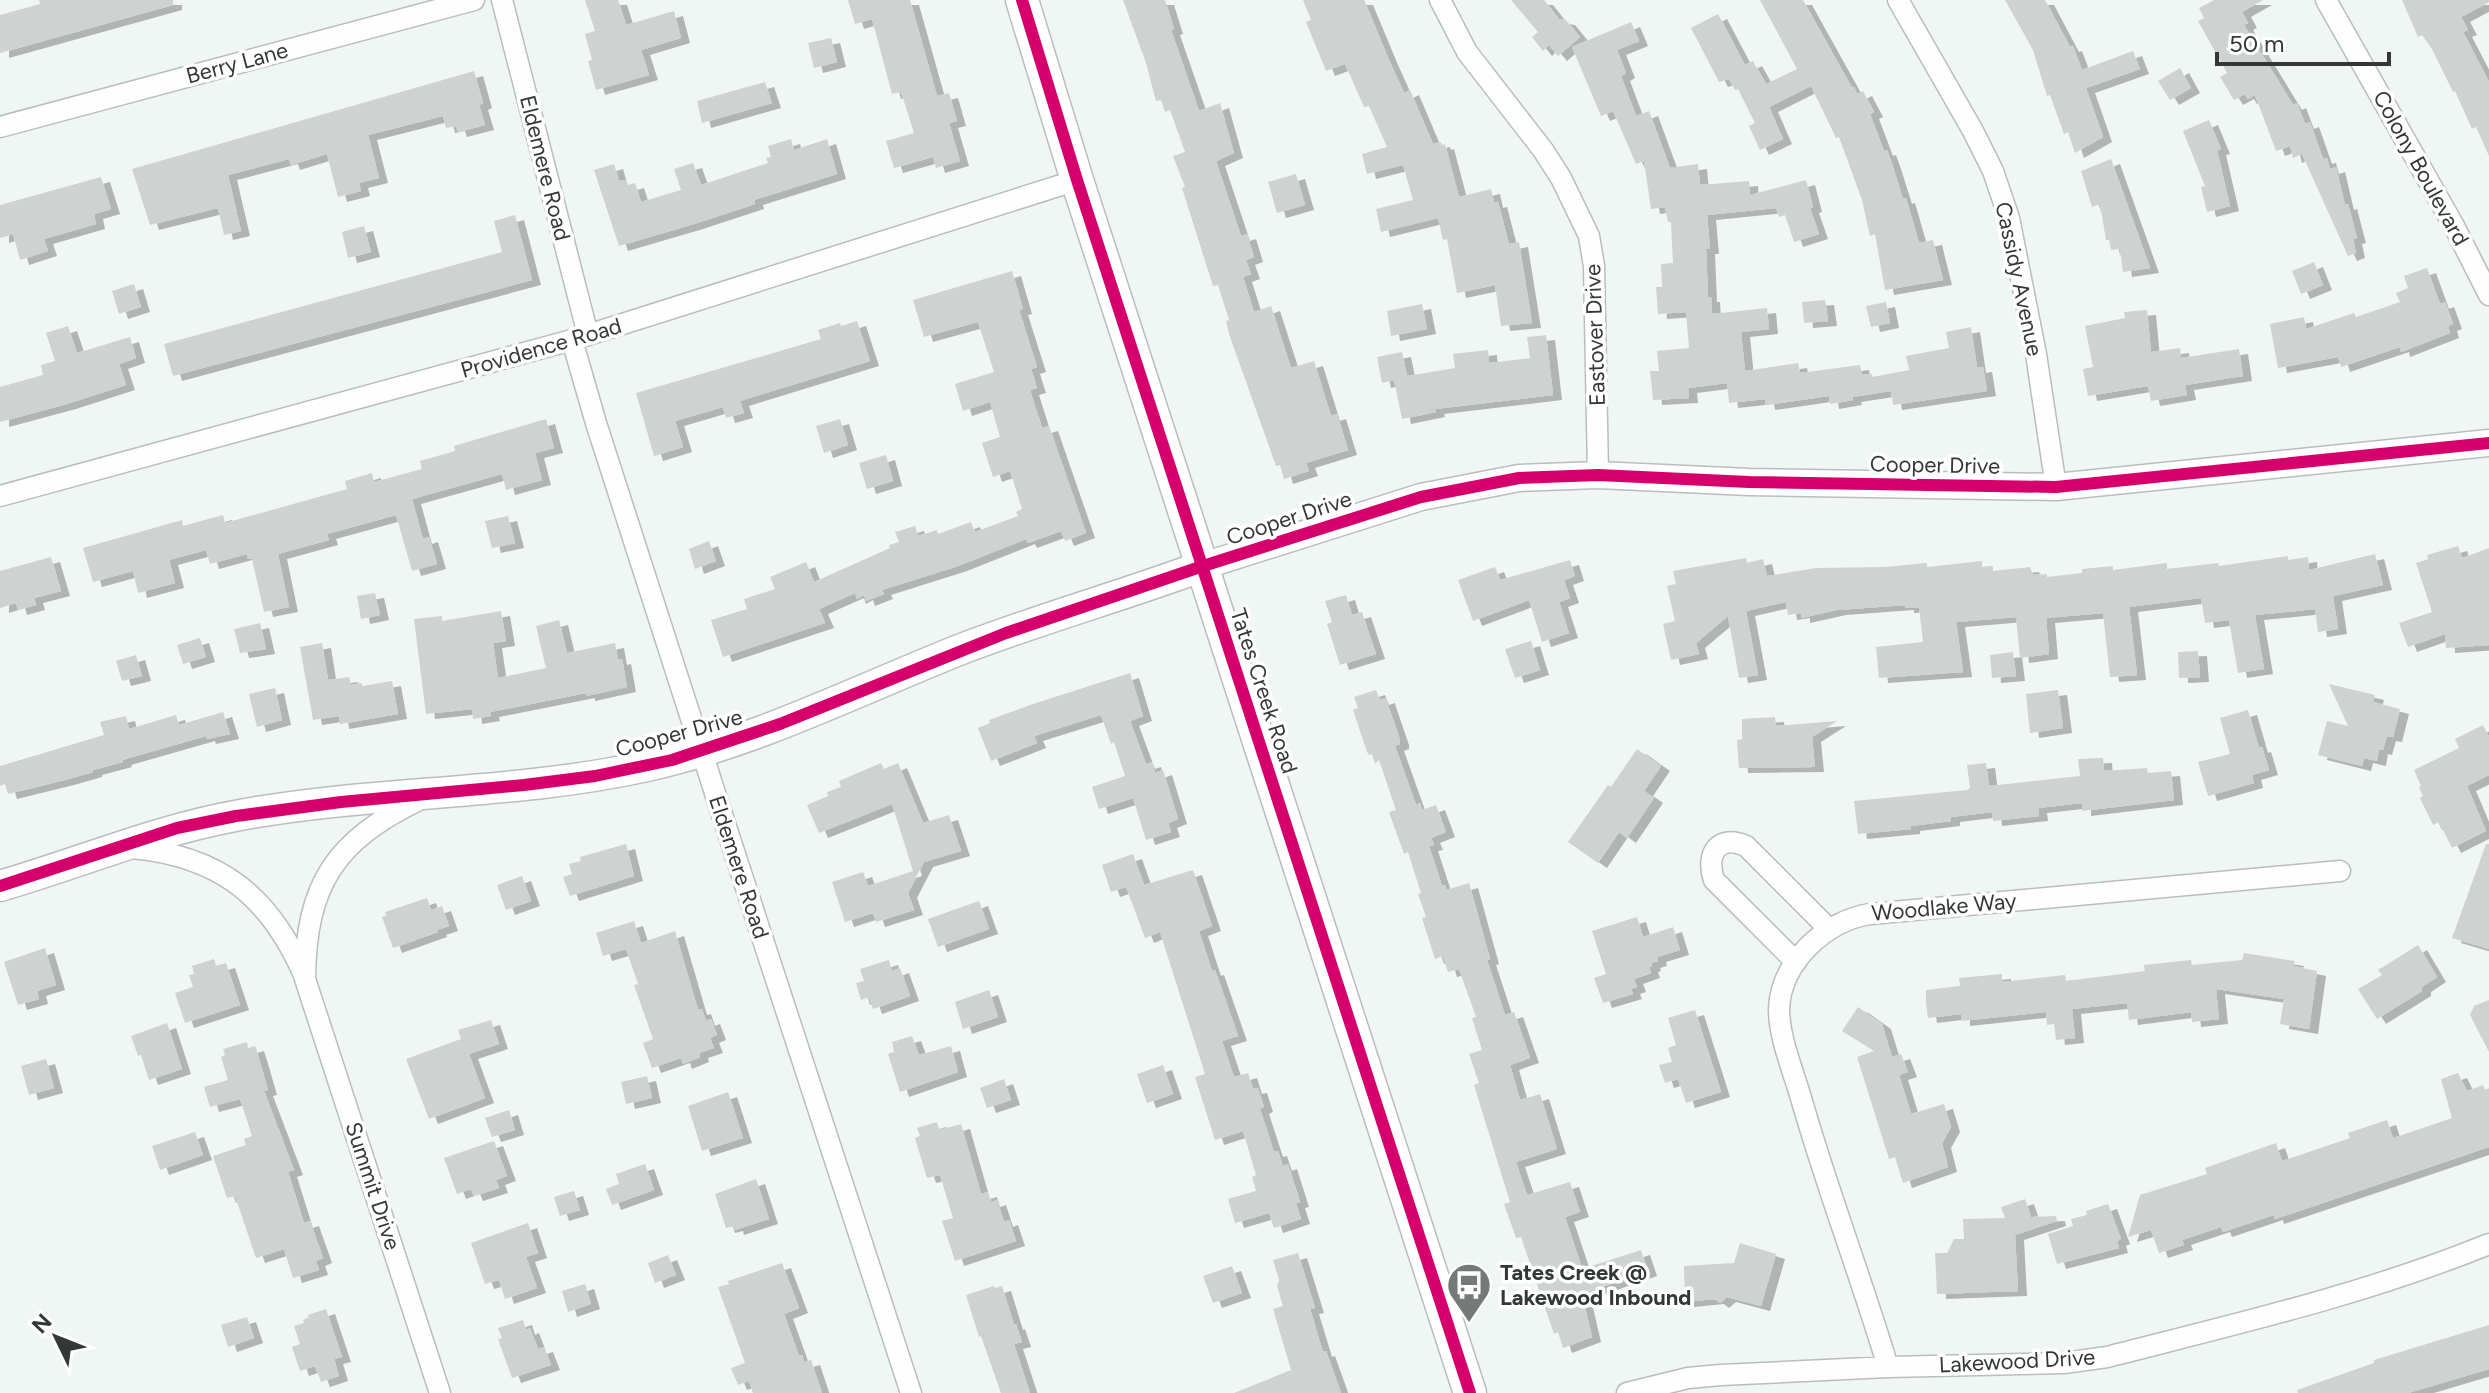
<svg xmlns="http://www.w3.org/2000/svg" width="2489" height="1393" viewBox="0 0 2489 1393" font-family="Figtree,sans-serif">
<defs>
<filter id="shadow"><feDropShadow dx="9" dy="5" stdDeviation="0" flood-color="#0004"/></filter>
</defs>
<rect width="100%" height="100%" fill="#f0f6f4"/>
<!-- building -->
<path fill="#ced3d2" filter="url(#shadow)" d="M39,0H173V5L0,53V15L40,4Z
M585,0H618L626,25L674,11L681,38L641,50L649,75L596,90L588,61L592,60L585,34L595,31Z
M848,0H910L937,96L949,93L957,121L949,123L960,161L936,168L933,157L894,168L886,141L914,133L901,92L892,94L872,19L855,24Z
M1123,0H1165L1174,29L1171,30L1199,111L1220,103L1234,153L1216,161L1241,236L1247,234L1254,257L1246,260L1251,274L1243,277L1254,312L1271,306L1291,368L1314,361L1331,416L1337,414L1348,450L1306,463L1309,471L1284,479L1280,465L1276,466L1229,334L1226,321L1229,320L1218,285L1213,286L1182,188L1185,187L1173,156L1185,152L1170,110L1165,112L1161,100L1156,101L1146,63Z
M1303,0H1364L1389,60L1404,93L1410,90L1433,144L1441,142L1442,145L1445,144L1459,197L1491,189L1494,203L1498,202L1509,244L1519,242L1532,323L1501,326L1495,285L1457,293L1447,239L1443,240L1438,218L1381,232L1376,209L1413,200L1403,165L1367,174L1362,154L1387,147L1369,106L1364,107L1345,64L1326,71L1306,22L1311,20Z
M1511,0H1544L1559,19L1566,20L1580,37L1558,56L1549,45L1543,51L1532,37L1538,32Z
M1760,0H1803L1852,88L1854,87L1857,94L1863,91L1874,112L1870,114L1884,151L1887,150L1892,164L1903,199L1906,198L1919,243L1933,240L1943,280L1885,290L1875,234L1870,236L1862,200L1839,137L1836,138L1811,86L1769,107L1783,139L1760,150L1749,126L1755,123L1738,89L1735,90L1729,79L1719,82L1691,28L1718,14L1745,65L1753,61L1766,84L1797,69Z
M2005,0H2045L2070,47L2073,46L2082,70L2133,51L2140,69L2086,88L2103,137L2075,153L2068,132L2064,134L2050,95L2047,96L2033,50Z
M2214,0H2263L2242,12L2248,23L2244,25L2293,105L2297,103L2305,124L2310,122L2323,159L2327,158L2330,169L2336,167L2345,205L2348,204L2357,238L2353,239L2356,253L2348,256L2302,154L2293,158L2290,146L2276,151L2255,95L2248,99L2245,94L2234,100L2220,77L2227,73L2198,21L2204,18L2199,8Z
M2402,0H2489V2L2461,17L2468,30L2463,32L2489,82V156L2476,127L2472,129L2455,91L2453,92L2432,49L2422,35L2418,37Z
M1631,22L1639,41L1617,50L1626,73L1621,76L1636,116L1649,111L1670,168L1698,164L1700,185L1749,181L1750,195L1806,180L1813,207L1810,208L1819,234L1794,242L1785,215L1779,217L1776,208L1707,215L1710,249H1706L1708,297H1711L1712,314L1767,308L1769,329L1741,332L1745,371L1798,363L1800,373L1860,365L1862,375L1872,374V377L1909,370L1906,356L1949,348L1946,332L1971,327L1977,368L1983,367L1987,391L1893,405L1891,391L1852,397L1853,400L1830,404L1829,396L1766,405L1765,399L1729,403L1727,383L1688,388L1689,398L1653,400L1650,371H1659L1657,351L1689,348L1686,312L1658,314L1656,287H1662L1661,264L1673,263L1671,222H1668L1665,207L1651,209L1644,161L1636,164L1613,111L1601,116L1572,47Z
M831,38L837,62L814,68L808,43Z
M2180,68L2191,88L2170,100L2158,81Z
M474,71L483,103L479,105L485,125L458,132L456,126L446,128L443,116L368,135L379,178L359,183L361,191L338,197L327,154L291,165L289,159L228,175L241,231L224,235L218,208L150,225L132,169Z
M765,82L772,103L702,123L697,101Z
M2209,120L2221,149L2217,150L2230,206L2207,212L2201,187L2205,186L2183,131Z
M791,139L794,150L827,139L837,174L754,200L755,204L694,224L619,246L594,170L614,164L619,181L626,180L628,185L635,183L641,202L681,190L674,169L693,163L701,185L768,163L766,158L771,157L768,146Z
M2111,159L2150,268L2123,272L2120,249L2111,250L2109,240H2106L2100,204L2092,207L2081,171Z
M1296,174L1305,205L1277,213L1268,182Z
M101,177L111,209L94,214L96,224L44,239L48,251L20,260L13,234L0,238V205Z
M515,215L532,280L173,376L164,344L502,252L494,221Z
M364,226L371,252L348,258L342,232Z
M2314,262L2323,285L2301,294L2292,271Z
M2427,268L2440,304L2445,302L2453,324L2448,326L2450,333L2401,352L2400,347L2341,367L2338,357L2278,368L2270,324L2304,317L2306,329L2354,313L2356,317L2400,302L2396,293L2408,288L2404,276Z
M1012,271L1023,309L1019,310L1037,367L1031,369L1037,388L1030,390L1042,428L1049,426L1086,533L1065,541L1061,531L1028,543L1026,539L958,566L882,590L884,594L866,601L864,595L857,599L855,593L819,609L825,623L723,657L711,620L747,609L744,599L775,589L770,577L806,562L814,582L890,548L889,545L899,542L895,532L915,526L918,536L937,530L938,534L971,522L975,532L1018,516L1016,512L1022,509L1010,471L993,477L982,443L1000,437L990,402L963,411L955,384L994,372L978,322L924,337L913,300Z
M134,284L141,307L119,314L112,291Z
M1825,300L1828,321L1804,323L1802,302Z
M1886,302L1890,323L1871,327L1866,306Z
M1422,304L1427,329L1391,336L1387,311Z
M2147,310L2151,352L2180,348L2181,358L2239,349L2243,376L2185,385L2187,395L2151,401L2148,386L2088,396L2083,369L2093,367L2085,326L2125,318L2124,312Z
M857,321L870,361L740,401L744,413L726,418L723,407L675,421L683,447L654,456L636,393L821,339L818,330L840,323L841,326Z
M68,326L77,353L130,337L136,358L119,364L126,385L67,404L0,422V387L43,375L41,365L55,361L46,333Z
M1546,335L1553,395L1435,409L1436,412L1402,419L1394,380L1382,383L1377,357L1402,352L1407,376L1455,368L1453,354L1488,350L1489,363L1530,358L1527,337Z
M546,419L554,448L535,453L542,480L506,490L502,474L412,499L423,539L429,537L437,564L412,571L396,515L327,534L329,540L278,554L289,607L264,612L252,559H248L247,554L210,564L206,550L169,560L175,583L138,593L133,571L93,582L83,548L182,520L183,526L223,515L225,523L347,489L345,481L372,473L374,482L422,469L420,461L455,451L454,446Z
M840,419L848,445L824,453L816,426Z
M886,455L893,481L867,489L859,463Z
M508,516L515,543L492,548L485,521Z
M709,541L716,561L695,569L689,549Z
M2458,546L2462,558L2489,548V645L2446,648L2445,634L2408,647L2399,623L2432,612L2416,563L2428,559L2427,555Z
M2375,554L2383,585L2333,596L2338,629L2318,632L2315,609L2255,615L2264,669L2238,673L2229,620L2205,623L2201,598L2129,607L2137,675L2110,677L2103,613L2046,618L2049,654L2020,658L2016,617L1956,622L1963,672L1879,678L1876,647L1923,642L1919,607L1905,608V605L1837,610L1801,618V613L1788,615L1786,602L1746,611L1758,675L1739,678L1728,616L1696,643L1699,654L1671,660L1663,624L1675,621L1667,586L1676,584L1673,571L1746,558L1747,563L1763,559L1767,576L1816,568L1885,567L1927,563V567L1982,561V567L1993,566V571L2030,567L2033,575L2047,574V577L2082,573V569L2113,566V570L2167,563V569L2218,563L2219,566L2288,556V560L2308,557L2309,570Z
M51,557L61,591L34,598L36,605L18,610L16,603L0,608V571Z
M1570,560L1575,576L1564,580L1570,598L1559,602L1569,633L1542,642L1529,600L1473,621L1458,580L1495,567L1500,580Z
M375,593L380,615L361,619L357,596Z
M1346,595L1352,615L1362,612L1376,654L1340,665L1327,624L1332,622L1325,601Z
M501,611L506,641L493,643L498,678L546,668L536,626L559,620L567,653L615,643L618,660L622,659L627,687L586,696V693L490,712L491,716L473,719L472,709L426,714L414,619L442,616V621Z
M260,623L266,649L240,653L234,629Z
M200,638L206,657L183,664L177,645Z
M1531,641L1540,670L1515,678L1505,649Z
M322,643L328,680L349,677L351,685L361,683L363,686L392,681L398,714L340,724L339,716L313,720L300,647Z
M2198,651L2200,677L2179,678L2178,652Z
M2013,652L2016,676L1992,678L1990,655Z
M136,655L142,676L122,681L116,661Z
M1130,673L1143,716L1130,721L1146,764L1152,762L1155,773L1163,770L1178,819L1168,823L1171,832L1146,840L1133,798L1099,809L1092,787L1125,776L1114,742L1111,744L1101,715L1034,736L1037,743L991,761L978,728L990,723L989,720L1036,703Z
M2329,684L2375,695L2373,702L2400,709L2393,737L2387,736L2383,750L2379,749L2377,761L2364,758L2362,766L2318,755L2327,721L2348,726Z
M275,688L282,720L257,727L249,694Z
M1376,690L1380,700L1386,698L1387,702L1400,740V744L1395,746L1416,805L1420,803L1422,810L1436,805L1446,832L1431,838L1434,845L1429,846L1442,886L1445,885L1446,890L1469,883L1490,959L1487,960L1505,1015L1514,1012L1530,1058L1510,1065L1520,1100L1540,1094L1557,1149L1516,1162L1527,1195L1570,1182L1580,1212L1565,1217L1581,1265L1585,1268L1641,1250L1648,1271L1582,1294L1592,1337L1563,1348L1558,1332L1554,1334L1521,1237L1516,1238L1504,1204L1510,1202L1474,1085L1479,1083L1469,1054L1482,1050L1472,1018L1476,1017L1459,969L1448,972L1443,956L1435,959L1422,918L1426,917L1418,894L1421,893L1408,852L1404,854L1389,812L1396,810L1379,760L1375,764L1372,754L1369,755L1367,752L1353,710L1358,708L1354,697Z
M2058,690L2063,728L2030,733L2026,694Z
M2248,710L2259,748L2262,747L2269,770L2252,775L2254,783L2208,796L2198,762L2230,754L2220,718Z
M223,712L230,734L207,739L206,736L122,760L123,762L93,770V772L65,780L8,794L5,784L0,786V766L104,735L100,722L126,716L129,729L176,715L179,725Z
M1775,717L1776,726L1837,721L1812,737L1815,767L1739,768L1737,740L1742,739V719Z
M2483,725L2489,737V775L2467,786L2486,831L2452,848L2439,822L2433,825L2420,798L2423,796L2419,787L2421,786L2414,770L2459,748L2455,739Z
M1637,749L1661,766L1644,791L1654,798L1627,838L1619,832L1598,863L1568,842L1608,785L1611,787Z
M2103,758L2104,771L2147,768L2148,773L2171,771L2174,800L2082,811V803L2038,808L2039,816L1993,821L1992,812L1951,817V821L1911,826V829L1858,834L1854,801L1967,790L1970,788L1967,765L1986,763L1989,786L2080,776L2078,759Z
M881,763L884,769L898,763L923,823L949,815L961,851L924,862L908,893L914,910L876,922L873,913L845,922L832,882L863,872L868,886L913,871L892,804L819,833L807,805L828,796L827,792L841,787L839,781Z
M626,844L634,876L570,896L563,877L572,874L569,864L581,861L580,857Z
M2486,844H2489V949L2452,938Z
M1133,854L1144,885L1193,870L1212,926L1199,931L1212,971L1215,970L1238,1036L1222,1041L1234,1077L1248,1073L1253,1089L1258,1088L1264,1107L1260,1109L1274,1152L1278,1151L1283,1166L1288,1164L1300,1202L1296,1203L1301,1219L1274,1228L1269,1213L1235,1223L1228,1199L1256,1191L1252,1177L1256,1175L1243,1131L1215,1140L1195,1077L1205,1074L1160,932L1145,938L1126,887L1111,892L1102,865Z
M522,876L531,901L506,910L497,885Z
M427,898L431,910L442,906L449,926L437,930L438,932L393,948L382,917L386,916L385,912Z
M979,901L989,929L938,947L928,919Z
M1637,917L1643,937L1673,927L1680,950L1657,957L1658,961L1651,963L1652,966L1649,967L1651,973L1634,979L1637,987L1631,989L1633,994L1603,1003L1594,978L1606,974L1592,931Z
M634,921L641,943L675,931L698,1010L702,1009L706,1021L711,1019L717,1035L710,1038L714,1048L699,1053L700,1057L683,1064L681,1058L652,1068L643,1043L653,1039L634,985L638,984L626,949L603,956L596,933Z
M2418,945L2437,977L2422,987V991L2377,1019L2358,989L2382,975L2378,970Z
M45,948L56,985L37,991L39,999L18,1005L4,962Z
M2244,953L2295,961L2293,966L2317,971L2309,1029L2280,1024L2284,999L2216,989L2219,1019L2192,1022L2191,1012L2129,1020L2127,1003L2072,1009L2075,1038L2056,1040L2054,1024L2047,1025L2046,1012L1961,1021V1014L1928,1018L1926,1004V990L1960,986L1959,978L2002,974V982L2065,975L2066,981L2145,971L2144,965L2191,960L2192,965L2242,960Z
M214,959L216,966L226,963L240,1005L185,1023L175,993L193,987L189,975L194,974L192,966Z
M889,960L892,971L900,968L910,996L873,1009L869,997L861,1000L856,983L864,981L860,969Z
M989,990L998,1017L963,1029L955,1002Z
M2489,1000V1052L2470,1015L2474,1006Z
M1858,1007L1882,1024L1892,1057L1901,1054L1908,1072L1899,1075L1911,1114L1944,1104L1951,1127L1942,1143L1948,1167L1903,1183L1895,1157L1889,1159L1857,1057L1874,1051L1842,1031Z
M1695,1010L1721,1092L1686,1103L1678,1079L1665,1083L1659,1065L1672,1062L1668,1048L1676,1045L1668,1018Z
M491,1020L499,1044L469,1054L485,1098L429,1119L406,1059L461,1039L458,1030Z
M167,1023L182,1069L149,1080L141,1055L138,1056L131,1036Z
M912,1036L919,1055L951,1046L958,1072L900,1092L888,1054L894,1052L892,1042Z
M247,1042L248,1048L255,1046L260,1062L268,1090L264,1091L294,1170L288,1172L304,1223L310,1221L323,1258L316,1261L319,1270L293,1278L284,1249L256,1258L235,1196L227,1198L213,1156L246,1145L244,1139L252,1136L240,1099L210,1107L204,1087L228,1080L221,1057L225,1055L223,1049Z
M46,1059L54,1088L29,1095L21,1066Z
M1163,1065L1173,1094L1147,1103L1137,1074Z
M2458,1073L2467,1091L2483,1085L2485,1090L2489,1088V1147L2275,1219L2274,1215L2223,1232L2221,1227L2182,1240L2184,1245L2159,1253L2151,1230L2128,1237L2140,1195L2207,1174L2205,1168L2276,1143L2282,1161L2350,1138L2348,1133L2387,1120L2393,1138L2452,1118L2441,1079Z
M647,1076L652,1098L626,1104L621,1082Z
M1004,1079L1011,1100L987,1108L980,1088Z
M728,1092L743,1138L702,1151L688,1106Z
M509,1110L515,1130L492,1137L485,1118Z
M937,1122L939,1130L961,1124L981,1194L988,1192L991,1202L997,1200L1004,1222L1009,1220L1016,1241L955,1261L942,1221L953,1218L940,1175L927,1178L915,1138L920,1136L917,1128Z
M195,1132L203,1155L160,1170L152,1146Z
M494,1141L507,1176L496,1180L499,1188L474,1196L471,1189L457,1194L444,1158Z
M645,1164L654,1190L612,1205L606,1189L619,1184L616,1174Z
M756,1179L769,1219L735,1230L734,1226L726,1228L715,1194Z
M574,1191L580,1210L560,1216L554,1197Z
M2025,1199L2031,1217L2056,1216L2057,1221L2015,1235L2018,1291L1937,1294L1935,1253H1947L1954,1239H1964L1963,1219L2005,1218L2001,1207Z
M2108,1204L2121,1239L2117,1241L2119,1248L2057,1264L2048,1234L2073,1226L2071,1219L2087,1215L2086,1211Z
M528,1223L538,1253L526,1257L537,1288L505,1299L499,1280L485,1284L471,1243Z
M1740,1243L1776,1254L1761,1306L1727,1297L1720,1303L1715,1299L1685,1302L1684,1266L1734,1263Z
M1298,1253L1315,1308L1310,1309L1323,1352L1326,1351L1341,1393H1234L1291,1370L1273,1309L1283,1306L1277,1286L1279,1280L1273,1260Z
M668,1255L676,1275L655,1283L648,1263Z
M782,1263L799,1308L784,1314L799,1356L802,1355L804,1362L811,1360L822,1393H753L749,1381L738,1385L731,1368L745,1363L718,1287L729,1284L728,1281Z
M1232,1266L1242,1293L1213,1303L1203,1276Z
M585,1284L591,1304L568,1312L562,1291Z
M994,1286L995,1288L1002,1286L1014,1325L1016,1324L1022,1342L1014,1344L1030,1393H1001L981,1336L979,1337L966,1295Z
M326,1309L342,1357L334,1359L339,1376L321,1382L315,1366L300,1371L292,1347L300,1344L294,1326L304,1323L303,1320L309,1317L308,1315Z
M247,1317L254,1338L228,1347L221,1325Z
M523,1320L526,1330L530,1328L538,1349L544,1347L551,1365L512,1378L498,1339L502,1338L498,1328Z
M2489,1325V1369L2408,1393H2298L2297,1390L2374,1363V1360Z"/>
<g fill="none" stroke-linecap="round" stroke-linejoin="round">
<!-- minor casing -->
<g stroke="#b9bebc" stroke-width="23">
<path id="minor" d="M502,0L588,335
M1440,0L1467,52L1543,150L1561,178L1589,236L1594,266L1598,475
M1898,0L1973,131L1993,171L2009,218L2036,354L2056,487
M2326,0L2454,226L2489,295
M0,127L474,0
M572,340L596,423L716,796L911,1393
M0,496L572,340L1077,180
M419,800C335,841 306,884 305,979L440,1393
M132,848C219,856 269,895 304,975
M1796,962L1714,880C1705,853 1719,834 1746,846L1829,929
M1888,1367C1861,1277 1827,1189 1801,1098C1793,1070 1779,1038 1779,1009C1781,961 1826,921 1870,914L2340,871
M1627,1393L1688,1378L1721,1375L1888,1367L2064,1363L2107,1357C2236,1324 2366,1294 2489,1244"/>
</g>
<!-- tertiary casing -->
<g stroke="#b9bebc" stroke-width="29">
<path id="tertiary" d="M1203,566L1421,497L1519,478L1598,475L1749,482L2056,487L2489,443"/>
</g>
<!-- secondary casing -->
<g stroke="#b9bebc" stroke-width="33">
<path id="secondary" d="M0,886C79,863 154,831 235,816C371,790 511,796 647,766C755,742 856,691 959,650C1039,619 1122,596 1203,566"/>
</g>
<!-- primary casing -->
<g stroke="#b9bebc" stroke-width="35">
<path id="primary" d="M1022,0L1077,180L1470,1393"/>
</g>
<!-- minor -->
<use href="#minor" stroke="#fdfefd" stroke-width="20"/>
<!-- tertiary -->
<use href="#tertiary" stroke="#fdfefd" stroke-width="26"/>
<!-- secondary -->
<use href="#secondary" stroke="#fdfefd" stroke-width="30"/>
<!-- primary -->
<use href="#primary" stroke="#fdfefd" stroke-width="32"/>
<!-- cycleway casing -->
<g stroke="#fff" stroke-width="17">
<path id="cycleway" d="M1022,0L1077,180L1470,1393
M0,886L177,828L236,816L341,802L524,785L595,776L672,760L780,724L1006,633L1203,566L1421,497L1519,478L1598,475L1749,482L2056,487L2489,443"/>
</g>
<!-- cycleway -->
<use href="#cycleway" stroke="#d6006c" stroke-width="12"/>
</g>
<!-- icons -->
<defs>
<g id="bus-pin" transform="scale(2.3)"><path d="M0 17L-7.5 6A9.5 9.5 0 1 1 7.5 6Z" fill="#757a78" stroke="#fff"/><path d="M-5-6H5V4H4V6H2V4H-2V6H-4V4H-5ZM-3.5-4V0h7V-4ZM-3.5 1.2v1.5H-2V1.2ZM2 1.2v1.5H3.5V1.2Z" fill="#fff"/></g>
</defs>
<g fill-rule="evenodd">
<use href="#bus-pin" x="1469" y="1285"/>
</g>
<g text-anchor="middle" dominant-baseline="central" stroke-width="7" stroke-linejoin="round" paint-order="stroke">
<!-- street labels -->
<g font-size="22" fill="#333836" stroke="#fff">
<text transform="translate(237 63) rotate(-15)">Berry Lane</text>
<text transform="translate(545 168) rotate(76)">Eldemere Road</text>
<text transform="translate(2421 168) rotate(61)">Colony Boulevard</text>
<text transform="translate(2019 279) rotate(78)">Cassidy Avenue</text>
<text transform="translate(1595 335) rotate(-92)">Eastover Drive</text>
<text transform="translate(541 348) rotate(-16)">Providence Road</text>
<text transform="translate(1935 465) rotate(1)">Cooper Drive</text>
<text transform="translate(1289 518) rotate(-18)">Cooper Drive</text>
<text transform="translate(1264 691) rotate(72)">Tates Creek Road</text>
<text transform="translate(679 733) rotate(-15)">Cooper Drive</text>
<text transform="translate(739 867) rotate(72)">Eldemere Road</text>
<text transform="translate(1944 907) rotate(-5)">Woodlake Way</text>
<text transform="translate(373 1186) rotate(72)">Summit Drive</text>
<text transform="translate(2017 1361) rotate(-3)">Lakewood Drive</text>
</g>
<!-- poi labels -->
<g font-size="22" font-weight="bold" fill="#333836" stroke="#fff" text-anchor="start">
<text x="1500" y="1272">Tates Creek @<tspan x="1500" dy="25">Lakewood Inbound</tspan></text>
</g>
</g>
<!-- north arrow -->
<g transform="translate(56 1337) rotate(313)" stroke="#ffffff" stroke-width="6" paint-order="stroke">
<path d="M0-6L14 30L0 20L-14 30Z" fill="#333836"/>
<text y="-12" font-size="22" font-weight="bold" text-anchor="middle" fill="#333836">N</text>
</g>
<!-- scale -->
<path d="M2217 52v12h172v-12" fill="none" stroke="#333836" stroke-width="4"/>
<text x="2229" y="52" font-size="24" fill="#333836" stroke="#ffffff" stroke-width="6" paint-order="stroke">50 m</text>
</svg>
